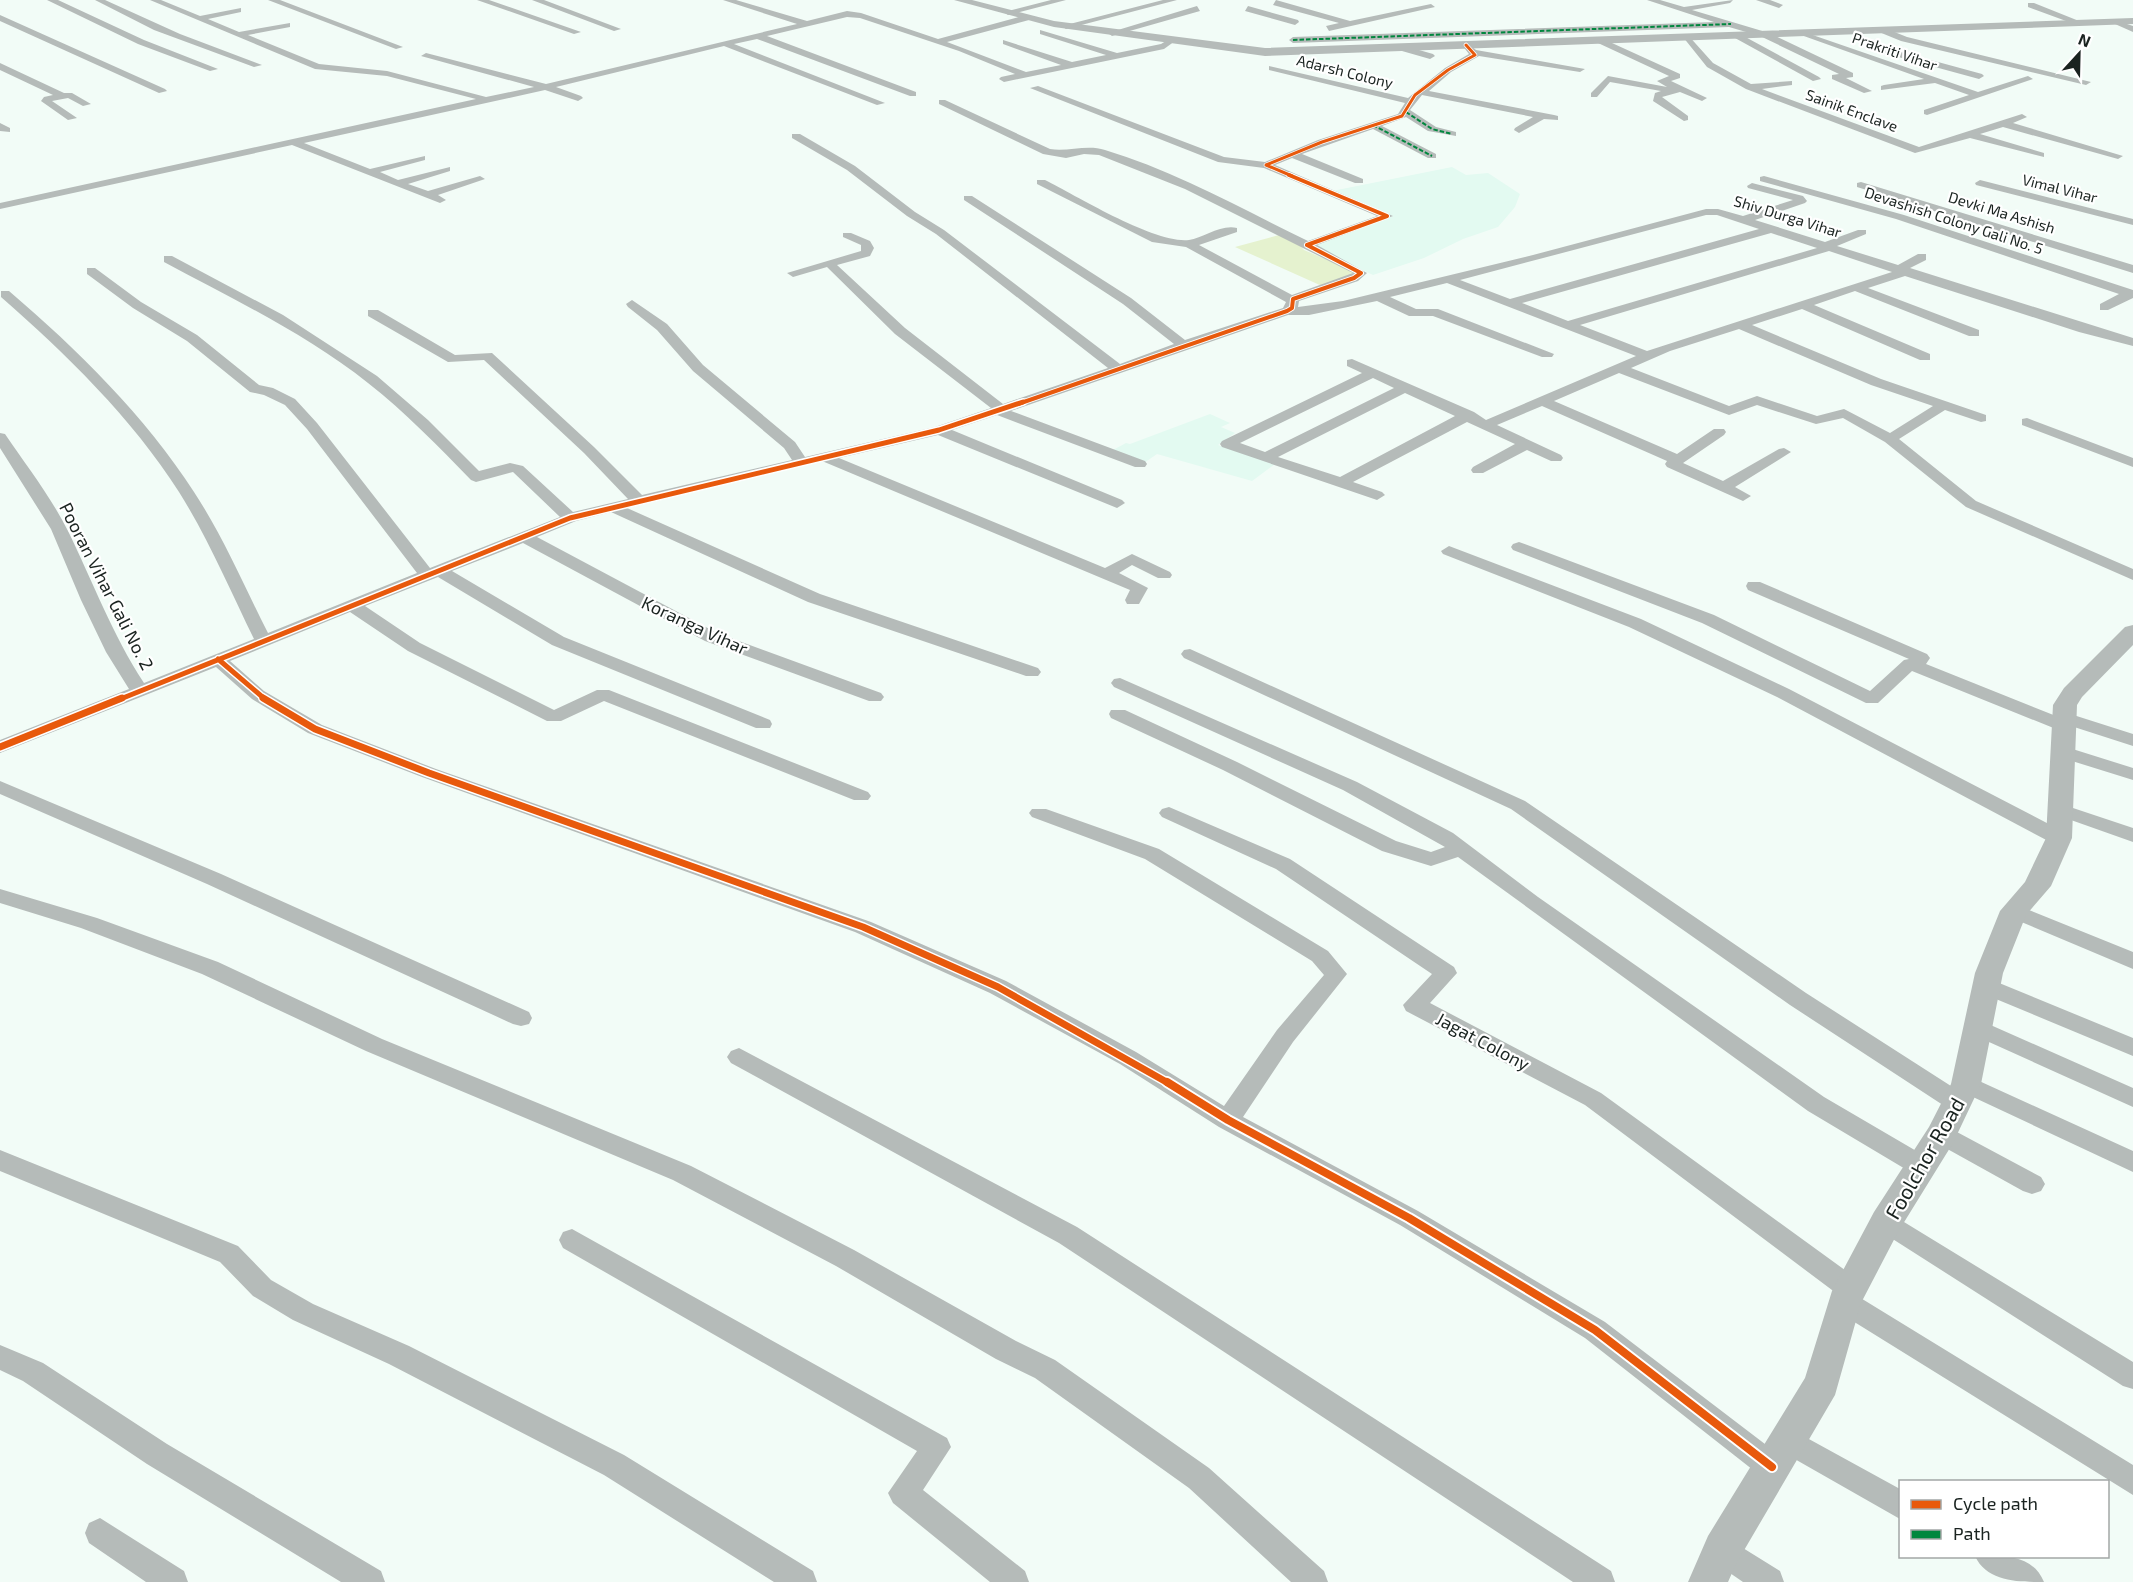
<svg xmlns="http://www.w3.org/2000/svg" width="2133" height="1582" viewBox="0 0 2133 1582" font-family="'Exo 2',sans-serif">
<rect width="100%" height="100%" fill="#f2fcf7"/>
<!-- built -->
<path fill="#e3faf1" d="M1452,167L1466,175L1488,173L1520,194L1515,207L1498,227L1463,239L1424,258L1373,275L1315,248L1314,243L1393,216L1332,191Z
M1210,414L1230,423L1221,427L1235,433L1218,445L1275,464L1252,481L1157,454L1144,463L1113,450L1126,443L1130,444Z"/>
<!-- green -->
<path fill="#e5f2cf" d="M1279,235L1298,243L1304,250L1353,271L1350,277L1322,286L1235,247Z"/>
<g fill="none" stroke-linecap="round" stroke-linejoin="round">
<!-- minor -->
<path fill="#b5bbb9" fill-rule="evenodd" d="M47,0H58L144,40L218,69L210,71L138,44Z
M95,0H105L180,34L262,65L254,67L154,30Z
M150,0H161L200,16L241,8V12L208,19L239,32L290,23V27L248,35L319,64L387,71L486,97L534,87L421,56L426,53L546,84L797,24L723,0H736L807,21L847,11L861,13L938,39L1026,15L1029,20L947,42L1026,72L1061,65L1003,44V40L1072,62L1106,55L1040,34V30L1117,53L1161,44L1171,38L1175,41L1164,49L1004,82L999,79L1001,77L1015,74L959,51L860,18L847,17L767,36L916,92V96H910L757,39L734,44L885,103L877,105L724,46L556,87L581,96L583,98L578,101L545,90L304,143L370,169L425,156V160L380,172L398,180L450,167V171L408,184L428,191L480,176L485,179L438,195L446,200L440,203L292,145L0,209V203L476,99L387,76L315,69Z
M268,0H280L403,47L396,49Z
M477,0H489L581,32L574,34Z
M532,0H544L621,29L614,31Z
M1051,0H1066L1008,15L1004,12Z
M1163,0H1177L1066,29L1062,26Z
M1276,0L1350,21L1431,4L1435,7L1329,31L1326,26L1339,23L1273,5Z
M1647,0H1660L1684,7L1733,0L1730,3L1692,10L1769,33L1853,73V77L1846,78L1872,91L1864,93L1832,79V75L1839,74L1760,36L1729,27L1293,43L1289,40L1293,37L1714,22Z
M1756,0H1770L1783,5L1779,8Z
M2028,3H2034L2084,23L2077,25L2028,7Z
M1197,6L1200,11L1112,36L1108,33Z
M1248,6L1298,20L1299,22L1295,25L1245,11Z
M0,15L165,89L167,91L159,93L0,21Z
M2115,20L2133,26V32L2115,24Z
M1882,27L1907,37L2091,82L2086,85L1901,41L1879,32V28Z
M1801,31L1978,92L2028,76L2033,79L1927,115L1924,114V110L1969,95L1935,83L1881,90V86L1884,85L1924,79L1801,35Z
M1738,33L1819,77L1821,79L1813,81L1735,38L1734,36Z
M1687,34L1713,63L1751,84L1792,81V85L1762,89L1919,147L2022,114L2027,117L2013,123L2123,156L2118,159L2003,127L1980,134L2044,153V157L1970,138L1915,153L1746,89L1707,67L1683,37Z
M1601,38L1680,74V78L1671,81L1707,98L1702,101L1680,92L1662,97L1688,116V120L1684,121L1653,101L1655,93L1661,91L1610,82L1597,97H1591V93L1608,76L1667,87L1657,81L1669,76L1598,43L1597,41Z
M1466,42L1476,50L1585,69L1580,72L1479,56L1451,72L1429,91L1554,115L1558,116V120L1544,119L1519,133L1514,130L1515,128L1533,117L1422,95L1410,110L1436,127L1456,132V136L1428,131L1406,117L1382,126L1436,154V158H1428L1373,129L1302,154L1363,179V183H1355L1292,158L1275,165L1393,216L1317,245L1367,273L1358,281L1299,301L1298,307L1343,301L1533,255L1706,209H1718L1743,216L1793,200L1748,188L1747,186L1752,183L1803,196L1807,201L1805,203L1755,220L1825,242L1858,230H1866V234L1837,246L1898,265L1918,254H1926V260L1910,268L2133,338V346L2079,332L1905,276L1868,288L1979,330V336H1969L1855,291L1814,305L1930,354V360H1920L1802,309L1752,325L1881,379L1986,415V421L1981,422L1945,410L1899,439L1976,501L2133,569V580L1966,507L1885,442L1843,418L1816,424L1757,405L1729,415L1619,373L1554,401L1677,454L1714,429H1724L1726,432L1724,435L1683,463L1723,481L1779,449L1784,448L1791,452L1735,487L1751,496L1743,501L1667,467L1665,464L1667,461L1542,406L1497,425L1561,455L1563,458L1561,461H1551L1527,450L1483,473H1473L1471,470L1473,467L1515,444L1467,422L1353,482L1382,492L1385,495L1377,500L1222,447L1220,444L1222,441L1362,373L1347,366V360L1352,359L1474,412L1486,420L1636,356L1447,283L1390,297L1416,309H1438L1554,354L1552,357H1542L1433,316H1409L1377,301L1309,315H1288L1011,411L1145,461L1147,464L1145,467H1135L997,415L952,430L1122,500L1125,503L1117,508L938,435L839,458L1105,568L1132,554L1170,572L1172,575L1170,578H1158L1132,565L1119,573L1148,588L1139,604H1127L1125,600L1130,590L822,461L627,508L820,594L1038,668L1041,672L1038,676H1026L808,602L611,512L576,521L537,537L717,633L881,693L884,697L881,701H869L705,641L523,543L452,571L564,637L770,720L772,724L770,728H756L552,645L438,577L365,606L420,643L554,710L597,690H609L868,792L871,796L868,800H854L604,701L561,721H547L408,651L350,612L230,661L264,691L322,725L436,769L871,922L1006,981L1136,1052L1224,1106L1277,1030L1324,975L1312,961L1145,859L1032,817L1029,813L1032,809H1046L1159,849L1328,951L1347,974L1293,1042L1243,1117L1418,1211L1605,1322L1782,1457L1787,1467L1782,1477L1772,1481L1762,1477L1585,1338L1400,1225L1219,1127L1120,1064L990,993L855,932L422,777L308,733L252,699L216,667L0,753V740L129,689L106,652L81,600L51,529L0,448V433L5,434C26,465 51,497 68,531C93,582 112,634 144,683L254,639C230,590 208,538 179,492C132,418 66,354 1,297V291H9C78,350 145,416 194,492C223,536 244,586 268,633L417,573L307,429L285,405L264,395L250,392L187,341L133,308L87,274V268H95L141,302L197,335L259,385L273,388L295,399L317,423L430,568L560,517L513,472L476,482L471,480C438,446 405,412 368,383C306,334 233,299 164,262V256H172L283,315L377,376L428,420L479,471L510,463L523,466L573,512L628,499L584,453L484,360L448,362L368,316V310H378L455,355L492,353L594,447L642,495L792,460L784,448L693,371L657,330L628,307L626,304L632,300L667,324L703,365L795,442L805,457L935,427L991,408L895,334L827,267L793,277L787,273L861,251V245L843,237V233H851L870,241L874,248L870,256L837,265L905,328L1003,404L1108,368L936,234L907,216L847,170L792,138V134H800L855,166L915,212L944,230L1120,364L1174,344L1123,304L964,200V196H972L1131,298L1185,340L1283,308L1286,302L1186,247L1152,242L1037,184V180H1045C1077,196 1155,244 1189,240C1203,238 1221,224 1237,228V232L1199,245L1292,295L1353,273L1185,189L1099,155L1084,154L1066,158L1043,154L939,104V100H945L1050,149C1068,152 1087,144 1105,150C1175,171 1242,209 1308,241L1377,216L1264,168L1218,162L1030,88L1038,86L1224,157L1265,162L1318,140L1398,114L1405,103L1269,70V66L1408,98L1445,68L1469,54L1462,45ZM1706,215H1717L1759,229L1510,299L1460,280ZM1771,233L1817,248L1568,321L1522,303ZM1829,251L1892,272L1647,351L1580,325ZM1739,329L1871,385L1933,406L1890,433L1844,409L1817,416L1757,396L1729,406L1631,368L1670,351ZM1373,378L1394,388L1265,452L1240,443ZM1405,393L1455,416L1340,477L1278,457Z
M1398,44L1433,54L1435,56L1430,59L1395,49L1394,47Z
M1883,47L1982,74L1984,76L1979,79L1880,52L1878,50Z
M0,63L64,93H72L91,104L83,106L68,98L52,101L77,118L68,120L41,101L44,97L53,95L0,70Z
M0,123L10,128V132L0,131Z
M1764,176L1904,215L2133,290V298L2108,310H2100V304L2119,294L1896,219L1760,181V177Z
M1980,180L2133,219V225L1976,185L1975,183Z
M1861,182L2133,265V273L1857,187V183Z
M2027,418L2133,458V467L2022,425V419Z
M1519,542L1714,615L1870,691L1904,660L1909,659L1748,590L1746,586L1748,582H1760L1927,654L1930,658L1926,664L2056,716L2064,712L2133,734V746L2071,726L2063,731L2056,729L1912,671L1878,703H1866L1702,623L1513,550L1511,547L1513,544Z
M1449,546L1641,619L1789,689L2066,833L2069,838L2066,843H2052L1777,697L1629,627L1443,554L1441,551Z
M1190,649L1525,801L1806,993L1965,1095L1969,1102L1965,1109L1957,1111L1949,1109L1790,1005L1511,809L1184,658L1181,654L1184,650Z
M1120,678L1357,782L1453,833L1538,897L1824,1097L1930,1159L1933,1166L1930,1173L1921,1176L1912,1173L1808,1111L1458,857L1431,866L1382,851L1223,770L1111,718L1109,714L1111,710H1125L1237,762L1396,841L1431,852L1445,847L1343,790L1114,687L1111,683L1114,679Z
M2063,746L2133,768V780L2056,756L2054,752Z
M0,781L221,874L529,1012L532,1018L529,1024L521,1026L513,1024L207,884L0,794Z
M2061,804L2133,828V842L2054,814L2051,810L2054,806Z
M1169,807L1290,859L1454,967L1457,973L1430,1003L1601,1093L1860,1281L1864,1289L1859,1297L2133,1465V1495L1835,1310L1831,1302L1836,1293L1585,1105L1406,1011L1403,1005L1432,974L1276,869L1162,817L1159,813L1162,809Z
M0,889L97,918L218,962L382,1039L691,1166L854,1250L1016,1341L1055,1360L1209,1468L1324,1571L1328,1582H1291L1189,1488L1035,1378L996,1359L836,1266L673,1180L366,1051L202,974L81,928L0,903Z
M2014,904L2133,952V969L2007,916L2003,911L2007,906Z
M1987,978L2133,1038V1056L1979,992L1976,986L1979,980Z
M1977,1019L2133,1088V1107L1969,1033L1966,1027L1969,1021Z
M739,1048L1077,1227L1611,1571L1615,1582H1573L1059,1243L731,1063L727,1057L731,1051Z
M1966,1075L2133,1151V1172L1958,1090L1954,1084L1958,1078Z
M1942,1124L2041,1177L2045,1184L2041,1191L2032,1194L2023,1191L1933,1141L1930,1134L1933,1127Z
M0,1150L238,1246L271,1280L313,1304L409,1346L624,1455L813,1571L817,1582H774L604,1475L389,1364L293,1320L253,1296L220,1262L0,1171Z
M1886,1211L2133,1362V1389L2123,1386L1877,1229L1873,1222L1877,1215Z
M572,1229L947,1438L951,1447L923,1490L1025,1571L1029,1582H990L893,1503L888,1493L917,1451L563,1248L559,1240L563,1232Z
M0,1345L43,1363L167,1444L381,1571L385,1582H341L147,1464L23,1381L0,1370Z
M1787,1427L1900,1489V1519L1777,1449L1773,1440L1777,1431Z
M100,1518L184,1571L188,1582H146L89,1543L85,1533L89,1523Z
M1722,1535L1780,1571L1784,1582H1743L1711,1560L1707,1550L1711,1540Z
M1975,1556C2002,1556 2032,1553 2044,1582C2018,1582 1987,1582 1975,1556Z"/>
<!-- tertiary -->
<path fill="#b5bbb9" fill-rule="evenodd" d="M954,0H972L1054,21L1265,48L2133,18V24L1265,56L1054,27Z
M2133,625V645L2082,697L2077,705L2072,838L2051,886L2026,915L2003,973L1981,1084L1953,1143L1898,1232L1861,1303L1835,1395L1736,1564L1728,1582H1688L1708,1536L1805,1378L1832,1291L1874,1212L1929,1127L1951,1084L1975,973L2000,911L2025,882L2046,838L2053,705L2064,688L2125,627Z"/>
<!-- quiet -->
<path stroke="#00873e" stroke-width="2" stroke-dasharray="4.5 2" stroke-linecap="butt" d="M1293,40L1731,24
M1406,112L1432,129L1452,134
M1373,125L1432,156"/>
<!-- cycleway-far4 casing -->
<g stroke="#fff" stroke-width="4.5">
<path id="cycleway-far4" d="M1292,176L1266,165L1322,142L1402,116L1415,95L1448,70L1475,55L1466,45"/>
</g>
<!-- cycleway-far3 casing -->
<g stroke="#fff" stroke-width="6">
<path id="cycleway-far3" d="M1018,404L1287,311L1292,308L1293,299L1354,278L1361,273L1307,245L1387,216L1289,175"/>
</g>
<!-- cycleway-far2 casing -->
<g stroke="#fff" stroke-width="8">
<path id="cycleway-far2" d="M218,659L266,700
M118,700L570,518L939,430L1023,402"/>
</g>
<!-- cycleway-far1 casing -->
<g stroke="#fff" stroke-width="10">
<path id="cycleway-far1" d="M263,698L315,729L429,773L863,927L998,987L1170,1084
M0,747L122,698"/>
</g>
<!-- cycleway casing -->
<g stroke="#fff" stroke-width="12">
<path id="cycleway" d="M1167,1082L1228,1120L1409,1218L1595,1330L1772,1467"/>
</g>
<!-- cycleway-far4 -->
<use href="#cycleway-far4" stroke="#e8590c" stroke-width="3"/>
<!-- cycleway-far3 -->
<use href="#cycleway-far3" stroke="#e8590c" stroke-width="4"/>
<!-- cycleway-far2 -->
<use href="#cycleway-far2" stroke="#e8590c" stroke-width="5"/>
<!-- cycleway-far1 -->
<use href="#cycleway-far1" stroke="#e8590c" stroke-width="7"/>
<!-- cycleway -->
<use href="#cycleway" stroke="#e8590c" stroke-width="8"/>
</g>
<g text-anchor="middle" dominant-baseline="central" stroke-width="4.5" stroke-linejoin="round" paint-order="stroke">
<!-- far-street labels -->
<g font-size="15" fill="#1a2320" stroke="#fff">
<text transform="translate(1895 51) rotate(19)">Prakriti Vihar</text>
<text transform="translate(1345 71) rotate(14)">Adarsh Colony</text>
<text transform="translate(1852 110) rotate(20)">Sainik Enclave</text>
<text transform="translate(2060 188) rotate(14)">Vimal Vihar</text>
<text transform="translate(2002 212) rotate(17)">Devki Ma Ashish</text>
<text transform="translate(1788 216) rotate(17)">Shiv Durga Vihar</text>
<text transform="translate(1954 220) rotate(18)">Devashish Colony Gali No. 5</text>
</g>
<!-- street labels -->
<g font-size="18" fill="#1a2320" stroke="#fff">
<text transform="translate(107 586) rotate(63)">Pooran Vihar Gali No. 2</text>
<text transform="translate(695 625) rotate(25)">Koranga Vihar</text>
<text transform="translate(1483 1041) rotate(28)">Jagat Colony</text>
</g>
<!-- near-street labels -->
<g font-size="21" fill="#1a2320" stroke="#fff">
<text transform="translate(1924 1158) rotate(-60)">Foolchor Road</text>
</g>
</g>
<!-- legend -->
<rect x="1899" y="1480" width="210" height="78" fill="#ffffff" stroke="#a3a7a6" stroke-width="1.5"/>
<rect x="1911" y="1500" width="30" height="9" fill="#e8590c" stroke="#a3a7a6" stroke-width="1.5"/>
<text x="1953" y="1510" font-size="18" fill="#1a2320">Cycle path</text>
<rect x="1911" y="1530" width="30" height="9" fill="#00873e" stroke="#a3a7a6" stroke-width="1.5"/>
<text x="1953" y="1540" font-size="18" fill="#1a2320">Path</text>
<!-- north arrow -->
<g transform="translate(2079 54) rotate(22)" stroke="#ffffff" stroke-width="4.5" paint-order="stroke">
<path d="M0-4.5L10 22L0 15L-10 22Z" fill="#1a2320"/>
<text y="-9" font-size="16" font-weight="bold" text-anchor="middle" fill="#1a2320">N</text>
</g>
</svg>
